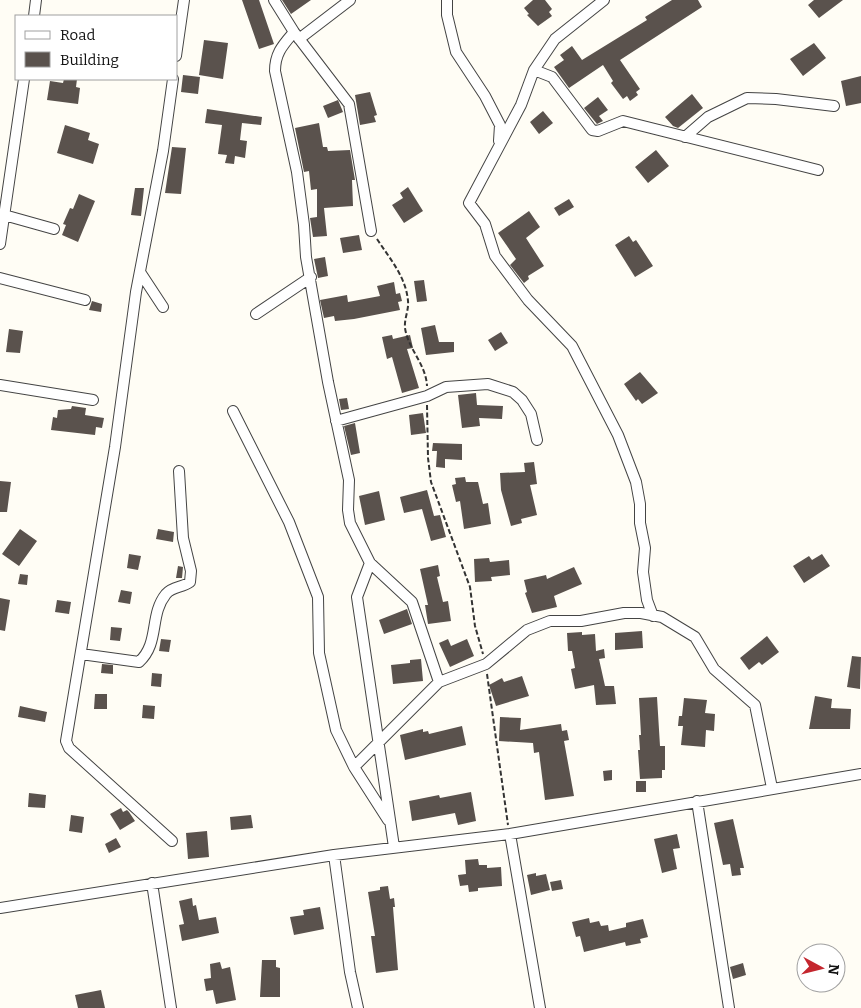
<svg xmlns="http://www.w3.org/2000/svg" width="861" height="1008" viewBox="0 0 861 1008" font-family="Bitter,serif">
<rect width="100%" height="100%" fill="#fffdf5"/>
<!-- building -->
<path fill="#5a524d" d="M242,0H259L274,44L259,49Z
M282,0H311L291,14Z
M533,0H545L552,9L549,12L552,16L538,26L527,15L529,14L524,8Z
M672,0H698L702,7L620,60L640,89L636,92L638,95L630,101L627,96L623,99L611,83L613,81L603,65L569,88L554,67L564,60L560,55L572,46L582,60L647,20L645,17Z
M814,0H843L819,18L808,5Z
M204,40L228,43L223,79L199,75Z
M814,43L826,58L803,76L790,59Z
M183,75L200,77L198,94L181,92Z
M861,76V103L846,106L841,81Z
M64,79H77L76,87L80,88L78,104L47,100L50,81L63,83Z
M370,92L377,115L374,116L376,122L360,125L355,95Z
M692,94L703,108L678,128L673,126L665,117Z
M598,97L608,110L599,116L603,121L597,124L584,108Z
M338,100L343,112L328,118L323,106Z
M207,109L262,117L261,125L242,123L240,140L247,141L245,158L235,156L234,164L225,163L227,155L218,154L222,125L205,123Z
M543,111L553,123L539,134L530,122Z
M319,123L323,147H327L328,151L350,150L355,180H352L353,206L324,208L327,236L313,237L310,218L317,217V189L311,190L309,171L304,172L295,128Z
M65,125L90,133L88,140L99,144L93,164L57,153Z
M172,147L186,148L181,194L165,193Z
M656,150L669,166L648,183L635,167Z
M408,187L423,211L404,223L392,205L403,198L400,193Z
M135,188H144L141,216L131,215Z
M79,194L95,201L78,242L62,235L66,225L63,224L70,208L73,209Z
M569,199L574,207L559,216L554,208Z
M529,211L540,227L526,238L544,266L528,276L529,279L524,283L510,265L516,259L498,233Z
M359,235L362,250L343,253L340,238Z
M629,236L633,242L636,240L653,266L635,277L615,245Z
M325,257L328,276L318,278L314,259Z
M424,280L427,301L417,302L414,281Z
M394,282L396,294L400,293L402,301L398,302L400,310L354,319L335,321L334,316L324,318L320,300L347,295L348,302L380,296L377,286Z
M92,301L102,304L101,312L89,310Z
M435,325L439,342H454V352L426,355L421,328Z
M9,329L23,331L20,353L6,352Z
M501,332L508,343L495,351L488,340Z
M392,335L393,339L410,335L413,348L407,349L419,388L402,393L392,357L387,359L382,337Z
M640,372L658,393L642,404L638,399L636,401L624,384Z
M476,393L477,405L503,406L502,419L479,418L480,426L462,428L458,395Z
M347,398L349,409L341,410L339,399Z
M72,406L86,408L85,415L104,418L102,428L96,427L95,435L51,430L53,417L57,418L58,410L71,409Z
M423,413L426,433L411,435L409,415Z
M355,423L360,453L351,455L344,426Z
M433,443L462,444V460L445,459V468L436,467L437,451H432Z
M534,462L537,484L530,485L537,515L521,519L522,523L511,526L501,490L500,473L525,472L524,463Z
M465,477L466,482H478L483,504L488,503L491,524L464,529L460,501L456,502L452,485L456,484L455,478Z
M0,481L11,482L7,512H0Z
M427,490L434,516L440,515L446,537L431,541L422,509L404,513L400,497Z
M379,491L385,520L365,525L359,496Z
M20,529L37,541L19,566L2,554Z
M158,529L174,532L173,542L156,539Z
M129,554L141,556L138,570L127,568Z
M822,554L830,566L804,583L793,566L809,556L812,560Z
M489,558L490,562L509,560L510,575L491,577L492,581L475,582L474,559Z
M438,565L440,576L437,577L443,602L448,601L451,621L428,624L425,605H428L420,569Z
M178,566L183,567L182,578H176Z
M574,567L582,584L554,596L557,607L532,613L525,593L527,592L524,580L546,575L547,579Z
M20,574L28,575L27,585L18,584Z
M121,590L132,592L130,604L118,602Z
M0,598L10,600L5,631L0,630Z
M57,600L71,602L69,614L55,612Z
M407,609L412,624L384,634L379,620Z
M111,627L122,628L120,641L110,640Z
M642,631L643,648L615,650V633Z
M582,632V635L595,634L596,651L604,649L605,658L599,659L605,686H614L616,704L596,705L594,685L575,689L571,669L575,668L572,651H568L567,633Z
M767,636L779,652L762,665L759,662L749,670L740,658Z
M161,639L171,640L169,652L159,651Z
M448,639L451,646L467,639L474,656L450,667L439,643Z
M852,656L861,657L860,689L847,687Z
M421,659L423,681L393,684L391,665L410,663V660Z
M102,664L113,665V674L101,673Z
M152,673L162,674L161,687L151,686Z
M522,676L529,696L496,706L489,685L502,678L504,682Z
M95,694H107V709H94Z
M815,696L832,699L831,708L851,709L850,729H809Z
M657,697L660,746H665V770H662V778L640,779L638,750H640L639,735H641L639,698Z
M684,698L707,700L705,713L715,714L714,731L706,730L705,747L681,745L683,726H678L679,716H682Z
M143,705L155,706L154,719L142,718Z
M20,706L47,712L45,722L18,717Z
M500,717L521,718L520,730L561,724L562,731L567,730L569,740L564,741L574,796L545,800L539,752L534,753L533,743L499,741Z
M462,726L466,745L405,760L400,735L423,729V732L428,731L429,734Z
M612,770V780L604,781L603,771Z
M636,781H646V792H636Z
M471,792L476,821L458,825L455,813L412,821L409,801L439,795L440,798Z
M29,793L46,795L45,808L28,807Z
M121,808L123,812L127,810L129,812L135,821L120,830L110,814Z
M71,815L84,817L82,833L69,831Z
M251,815L253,828L231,830L230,817Z
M733,819L744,868H740L741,875L732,876L730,864L723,865L714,823Z
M207,831L209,857L188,859L186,833Z
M677,834L680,848L673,849L677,869L662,873L654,839Z
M116,838L121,847L109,853L105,844Z
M478,859L479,865H487V868L501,867L502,886L478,888V891L469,892L468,885L460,886L458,875L466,874L465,860Z
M536,873V876L546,874L550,890L531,895L527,875Z
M561,880L563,889L552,891L550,882Z
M388,886L390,899L394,898L395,907H393L398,970L376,973L371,936H375L368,892L380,890V887Z
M192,898L193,906L196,905L199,920L216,917L219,933L182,941L179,925L184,924L179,901Z
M320,907L324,929L294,935L290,917L304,915L303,910Z
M589,918L590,923L599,921L601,926L608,925L609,931L626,927V923L643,919L648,937L640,939L641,943L626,946L625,942L584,952L580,936L576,937L572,922Z
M262,960H276V967L280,968V997H260Z
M220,962L222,969L230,967L236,1000L216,1004L213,990L206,991L204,979L211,978L210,964Z
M743,963L746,975L733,979L730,967Z
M101,990L105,1008H78L75,995Z"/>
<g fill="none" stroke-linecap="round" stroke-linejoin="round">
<!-- minor casing -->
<g stroke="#444" stroke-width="12">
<path id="minor" d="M274,0L294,32L349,104L371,231
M447,0V15L456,52L485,96L500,125L499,141
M604,0L555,39L534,70L521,105L469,203L485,224L495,256L528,300L572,346L618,435L636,482L640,504V523L645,548L643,572L647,600L653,616
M34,16L36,0
M294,32C283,45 275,53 275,71L297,172L304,225L306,257L328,382L349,480L348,510L350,523L370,563L357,597L394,847
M299,39L350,0
M176,56L184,0
M534,70L552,77L592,130L598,131L623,121L818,170
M685,137L708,117L747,98L776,99L834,106
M4,215L54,229
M0,244L24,79
M140,272L163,307
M0,278L85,300
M256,314L311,277
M0,385L93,400
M233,411L289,522L318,597L319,653L336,730L354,767L388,820
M336,421L427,396L446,387L488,384L513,392L522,400L531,414L537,440
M370,563L412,602L439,682
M81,654L139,662C160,643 149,615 166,594C173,586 182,588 190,582L191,571L183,538L179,471
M354,767L439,682L486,664L527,630L550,621H581L624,613H641L662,617L695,637L714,669L755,705L772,788
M697,801L729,1008
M510,834L540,1008
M172,841L69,748L66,741L115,447L136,292L163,151L173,79
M334,855L350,972L358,1008
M152,883L171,1008
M0,908L334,855L510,834L861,774"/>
</g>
<!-- path -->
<path stroke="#333" stroke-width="2" stroke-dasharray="5 2.5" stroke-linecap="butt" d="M377,239C390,259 406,277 408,301C409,310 404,319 405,328C408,349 426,364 427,386
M427,405L428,458L431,482L470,587L475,626L483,654
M487,674L508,825"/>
<!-- minor -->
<use href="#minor" stroke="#fff" stroke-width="10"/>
</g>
<!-- legend -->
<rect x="15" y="15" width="162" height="65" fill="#ffffff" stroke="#a0a0a0"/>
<rect x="25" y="31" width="25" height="8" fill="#ffffff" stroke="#a0a0a0"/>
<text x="60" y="40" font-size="15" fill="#111111">Road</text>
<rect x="25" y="52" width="25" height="15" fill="#5a524d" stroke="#a0a0a0"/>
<text x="60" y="65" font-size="15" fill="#111111">Building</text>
<!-- north arrow -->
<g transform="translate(821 968) rotate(97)"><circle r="24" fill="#ffffff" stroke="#a0a0a0"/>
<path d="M0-4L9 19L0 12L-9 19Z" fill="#c4262e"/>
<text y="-8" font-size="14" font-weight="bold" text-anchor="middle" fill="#111111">N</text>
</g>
</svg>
